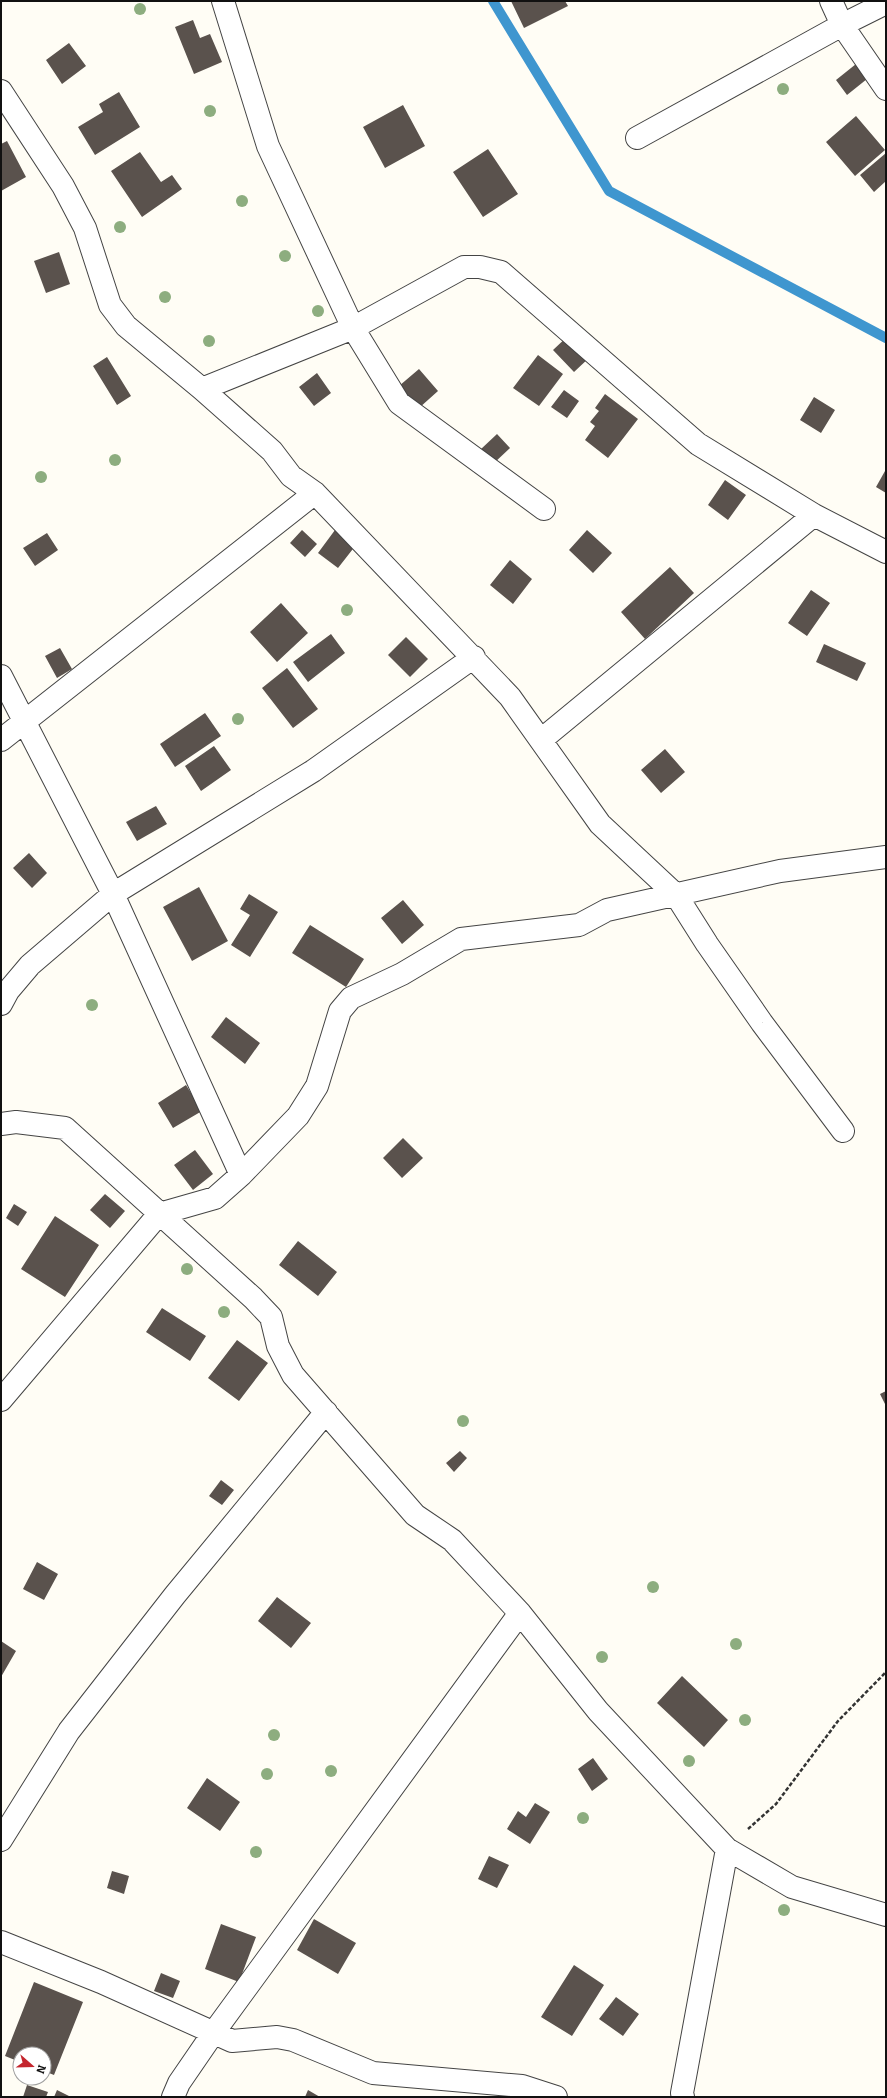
<svg xmlns="http://www.w3.org/2000/svg" width="887" height="2098" viewBox="0 0 887 2098" font-family="Bitter,serif">
<rect width="100%" height="100%" fill="#fffdf5"/>
<g fill="none" stroke-linecap="round" stroke-linejoin="round">
<!-- stream -->
<path stroke="#3f96cf" stroke-width="10" d="M493,1L609,191L886,338"/>
</g>
<!-- building -->
<path fill="#5a524d" d="M511,1H565L568,6L524,28Z
M193,20L200,38L210,34L222,62L194,74L175,27Z
M69,43L86,66L62,84L46,60Z
M856,64L867,79L847,95L836,80Z
M119,92L140,127L95,155L78,127L103,112L99,104Z
M403,105L425,146L385,168L363,127Z
M856,116L885,150L855,176L826,142Z
M7,141L26,177L1,191V144Z
M488,149L518,194L483,217L453,172Z
M140,152L161,182L172,175L182,189L142,217L111,171Z
M886,153V181L874,192L860,175Z
M59,252L70,284L46,293L34,261Z
M569,335L590,357L574,372L553,350Z
M538,355L563,374L539,406L513,388Z
M107,357L131,396L117,405L93,366Z
M419,369L438,391L419,408L399,386Z
M317,373L331,393L314,406L299,387Z
M564,390L579,401L567,418L551,407Z
M605,394L638,419L608,458L585,440L595,426L590,422L599,411L595,408Z
M814,397L835,410L821,433L800,420Z
M497,434L510,448L493,464L480,450Z
M885,471L886,472V493L876,487Z
M725,480L746,495L728,520L708,505Z
M302,530L317,544L305,557L290,543Z
M335,530L356,545L338,568L318,553Z
M587,530L612,553L593,573L569,550Z
M47,533L58,550L35,566L23,548Z
M510,560L532,579L513,604L490,585Z
M670,567L694,593L645,639L621,612Z
M811,590L830,603L807,636L788,623Z
M281,603L308,633L277,662L250,632Z
M331,634L345,653L308,682L293,662Z
M406,637L428,659L410,677L388,655Z
M824,644L866,663L857,681L816,662Z
M60,648L72,669L57,678L45,656Z
M287,668L318,709L293,728L262,688Z
M205,713L221,736L175,767L160,744Z
M214,746L231,770L201,791L185,766Z
M665,749L685,772L661,793L641,770Z
M156,806L167,824L137,841L126,822Z
M29,853L47,873L32,888L13,868Z
M199,887L228,941L192,961L163,907Z
M249,894L278,912L250,957L231,945L250,915L240,909Z
M403,900L424,925L402,944L381,918Z
M310,925L364,959L346,987L292,953Z
M226,1017L260,1043L245,1064L211,1037Z
M186,1085L202,1111L173,1128L158,1103Z
M403,1138L423,1158L402,1178L383,1158Z
M195,1150L213,1174L193,1190L174,1165Z
M105,1194L125,1211L110,1228L90,1210Z
M14,1204L27,1212L18,1226L6,1218Z
M55,1216L99,1245L65,1297L21,1269Z
M298,1241L337,1272L318,1296L279,1265Z
M162,1308L206,1336L190,1361L146,1332Z
M237,1340L268,1363L239,1401L208,1378Z
M886,1391V1406L880,1394Z
M460,1451L467,1458L454,1472L446,1463Z
M221,1480L234,1490L222,1505L209,1496Z
M37,1562L58,1574L44,1600L23,1589Z
M277,1597L311,1623L291,1648L258,1621Z
M1,1641L16,1651L1,1677Z
M682,1676L728,1720L704,1747L657,1703Z
M593,1758L608,1779L592,1791L578,1769Z
M207,1778L240,1802L220,1831L187,1808Z
M535,1803L550,1812L530,1844L507,1829L518,1811L526,1817Z
M489,1856L509,1865L497,1888L478,1879Z
M112,1871L129,1876L124,1894L107,1888Z
M314,1919L356,1943L338,1974L297,1950Z
M221,1924L256,1937L239,1982L205,1969Z
M574,1965L604,1985L572,2036L541,2017Z
M161,1973L180,1981L173,1998L154,1991Z
M34,1982L83,2002L54,2075L44,2071V2054H20V2062L5,2056Z
M616,1997L639,2014L623,2036L599,2019Z
M27,2085L48,2092L46,2097H23Z
M57,2090L71,2097H54Z
M308,2090L320,2097H305Z"/>
<g fill="none" stroke-linecap="round" stroke-linejoin="round">
<!-- minor casing -->
<g stroke="#444" stroke-width="24">
<path id="minor" d="M223,1L268,146L353,328L399,403L544,509
M831,1L842,25L886,89
M1,91L63,186L85,228L110,305L126,326L202,389L272,451L291,476L315,493L510,697L600,824L676,895L707,944L762,1023L843,1131
M637,138L842,25L886,3
M202,389L353,328L464,267H480L501,272L698,444L814,515L886,552
M1,676L113,894L241,1175
M1,740L315,493
M541,740L814,515
M1,1004L8,991L30,965L113,894L313,771L474,657
M1,1124L16,1122L65,1128L253,1298L271,1317L278,1346L293,1375L415,1515L452,1540L520,1613L598,1711L727,1849L792,1887L886,1915
M1,1400L159,1214L215,1198L241,1175L298,1116L317,1086L340,1011L351,998L402,974L461,939L579,925L607,910L780,871L886,857
M1,1840L69,1731L175,1595L326,1412
M1,1942L101,1982L232,2041L277,2037L293,2040L373,2073L522,2086L556,2097
M173,2097L179,2083L214,2032L520,1613
M683,2097L682,2093L727,1849"/>
</g>
<!-- path -->
<path stroke="#333" stroke-width="2.5" stroke-dasharray="4 2" stroke-linecap="butt" d="M748,1829L776,1804L838,1721L886,1672"/>
<!-- minor -->
<use href="#minor" stroke="#fff" stroke-width="22"/>
</g>
<!-- trees -->
<g fill="#8dad7f">
<circle cx="140" cy="9" r="6"/>
<circle cx="783" cy="89" r="6"/>
<circle cx="210" cy="111" r="6"/>
<circle cx="242" cy="201" r="6"/>
<circle cx="120" cy="227" r="6"/>
<circle cx="285" cy="256" r="6"/>
<circle cx="165" cy="297" r="6"/>
<circle cx="318" cy="311" r="6"/>
<circle cx="209" cy="341" r="6"/>
<circle cx="115" cy="460" r="6"/>
<circle cx="41" cy="477" r="6"/>
<circle cx="347" cy="610" r="6"/>
<circle cx="238" cy="719" r="6"/>
<circle cx="92" cy="1005" r="6"/>
<circle cx="187" cy="1269" r="6"/>
<circle cx="224" cy="1312" r="6"/>
<circle cx="463" cy="1421" r="6"/>
<circle cx="653" cy="1587" r="6"/>
<circle cx="736" cy="1644" r="6"/>
<circle cx="602" cy="1657" r="6"/>
<circle cx="745" cy="1720" r="6"/>
<circle cx="274" cy="1735" r="6"/>
<circle cx="689" cy="1761" r="6"/>
<circle cx="331" cy="1771" r="6"/>
<circle cx="267" cy="1774" r="6"/>
<circle cx="583" cy="1818" r="6"/>
<circle cx="256" cy="1852" r="6"/>
<circle cx="784" cy="1910" r="6"/>
</g>
<!-- border -->
<rect width="887" height="2098" fill="none" stroke="#111111" stroke-width="4"/>
<!-- north arrow -->
<g transform="translate(32 2066) rotate(110)"><circle r="19" fill="#ffffff" stroke="#a0a0a0"/>
<path d="M0-3L7 15L0 10L-7 15Z" fill="#c4262e"/>
<text y="-6" font-size="11" font-weight="bold" text-anchor="middle" fill="#111111">N</text>
</g>
</svg>
